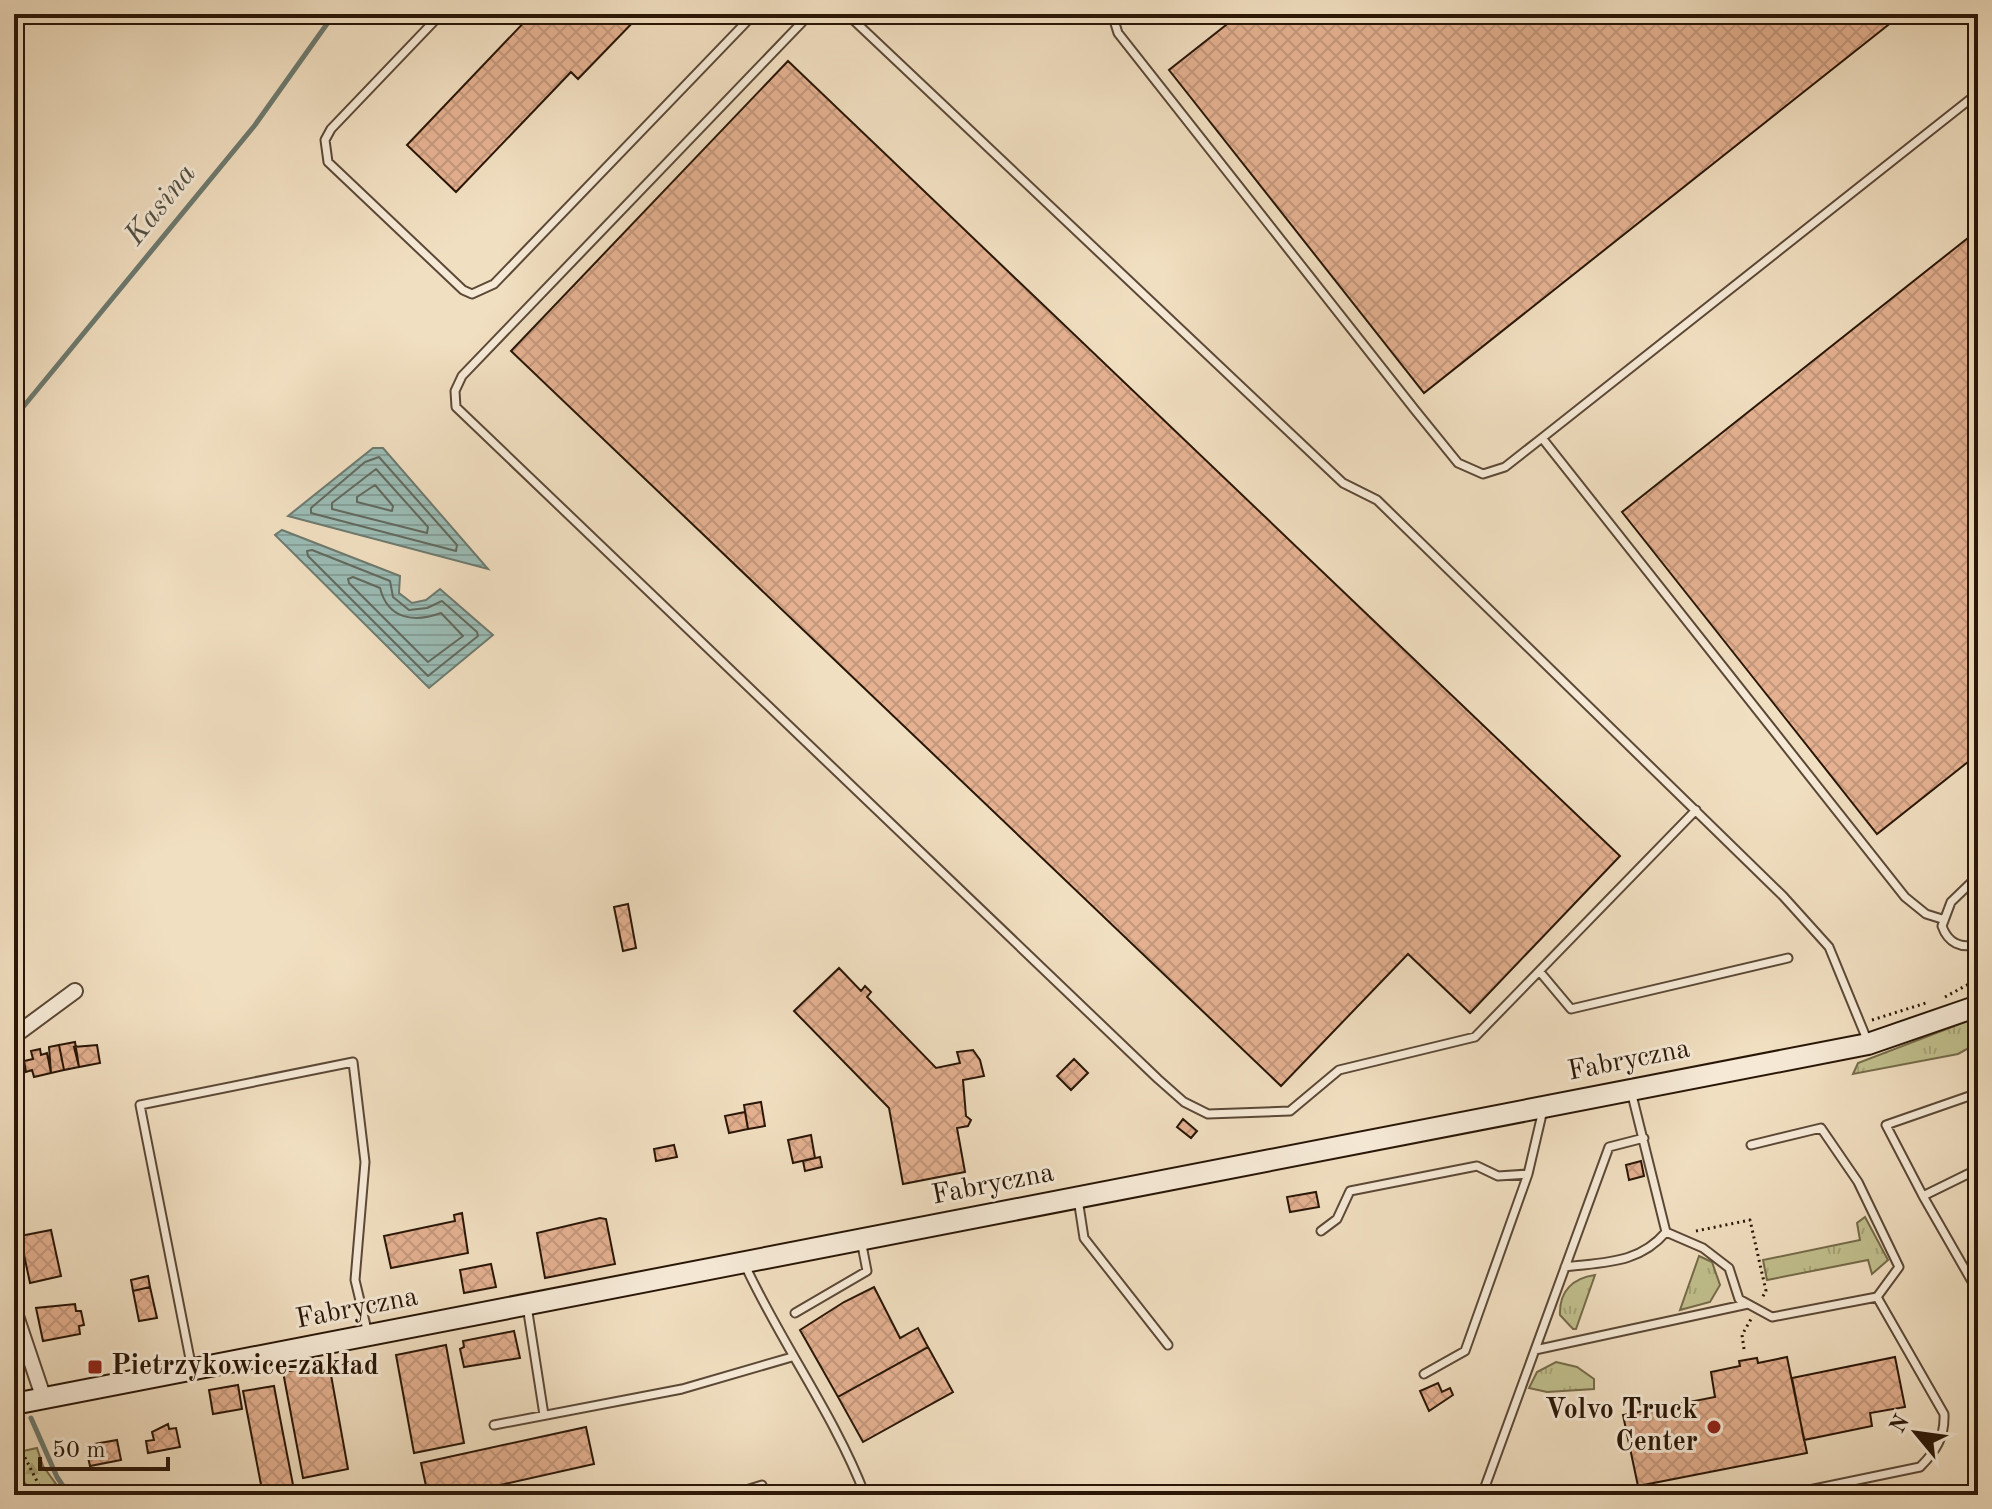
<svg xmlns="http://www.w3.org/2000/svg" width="1992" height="1509" viewBox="0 0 1992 1509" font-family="'Old Standard TT',serif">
<defs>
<pattern id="grass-tufts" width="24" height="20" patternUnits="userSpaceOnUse" patternTransform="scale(2)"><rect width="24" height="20" fill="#c1c08e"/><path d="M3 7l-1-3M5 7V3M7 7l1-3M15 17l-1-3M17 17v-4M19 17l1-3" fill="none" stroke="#a6a479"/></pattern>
<pattern id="forest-firs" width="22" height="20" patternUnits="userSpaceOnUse" patternTransform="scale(2)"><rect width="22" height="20" fill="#c1c08e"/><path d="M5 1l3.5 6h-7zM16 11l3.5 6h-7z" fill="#a6a479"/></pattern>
<pattern id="water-rules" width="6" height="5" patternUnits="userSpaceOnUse" patternTransform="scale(2)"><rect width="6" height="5" fill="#9bbcb5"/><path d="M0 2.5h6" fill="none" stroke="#86a19a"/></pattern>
<pattern id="building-cross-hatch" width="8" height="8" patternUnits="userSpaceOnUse" patternTransform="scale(2)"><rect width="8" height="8" fill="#e5b191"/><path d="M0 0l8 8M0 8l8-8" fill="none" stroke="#c4987c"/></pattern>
</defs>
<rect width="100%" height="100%" fill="#f1dfc1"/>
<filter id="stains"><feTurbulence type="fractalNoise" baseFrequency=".0025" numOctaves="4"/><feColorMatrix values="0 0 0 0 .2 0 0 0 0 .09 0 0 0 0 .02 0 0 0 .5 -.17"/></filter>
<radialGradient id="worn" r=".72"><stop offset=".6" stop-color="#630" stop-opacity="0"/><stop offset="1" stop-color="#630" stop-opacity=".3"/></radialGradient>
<!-- grass -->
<path fill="url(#grass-tufts)" stroke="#756b4a" stroke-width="2" d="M1978,1017V1043L1958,1054L1853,1074L1858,1063Z
M1865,1217L1888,1260L1872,1274L1868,1260L1767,1280L1763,1260L1860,1240L1857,1223Z
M1699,1256L1712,1262L1720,1285L1710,1302L1680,1310Z
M1595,1275L1576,1329H1573L1560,1315C1559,1291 1573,1278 1595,1275Z
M1556,1362L1577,1367L1594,1379V1389L1547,1392L1529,1388L1537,1372Z"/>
<!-- forest -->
<path fill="url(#forest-firs)" stroke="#756b4a" stroke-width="2" d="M37,1448L43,1466L64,1495H35L24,1482L14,1453Z"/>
<!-- water -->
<path fill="url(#water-rules)" stroke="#6d7a6f" stroke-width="2" d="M373,448H383L488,569L288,516Z
M282,530L400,576L399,593L412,603L426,600L440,589L493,635L429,688L275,535Z"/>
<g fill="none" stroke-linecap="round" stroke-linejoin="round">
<!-- shore -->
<path stroke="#62695e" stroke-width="2" d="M379,457L457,545L456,551L311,513V508L365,462Z
M376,469L428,527L427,533L332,509V503Z
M375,485L393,506L392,511L357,502V497Z
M312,550L390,581L393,597L409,610L427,608L442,601L477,632L478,636L428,676L308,556L307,551Z
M353,577L380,588C388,619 413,623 441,613L463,636L428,662L349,583L348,579Z"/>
<!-- stream -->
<path stroke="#6d7a6f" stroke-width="5" d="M14,418L255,125L334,14
M14,1378L17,1386
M31,1418L57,1477L69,1495"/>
</g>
<!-- building -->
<path fill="url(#building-cross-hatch)" stroke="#291607" stroke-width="2" d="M532,14H641L578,79L571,72L456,192L407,145Z
M1240,14H1902L1424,393L1169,70Z
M788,61L1620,856L1470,1013L1408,954L1281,1086L511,351Z
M1978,230V754L1877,834L1622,512Z
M628,904L636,948L623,951L614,907Z
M839,968L861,991L865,986L871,992L867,997L936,1068L960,1063L957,1052L973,1050L980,1060L984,1076L963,1080L966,1116L971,1120L968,1126L957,1128L965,1172L903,1184L889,1108L794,1011Z
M75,1042L79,1067L64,1070L59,1045Z
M59,1045L64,1070L51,1073L49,1047Z
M97,1045L100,1063L79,1067L74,1047Z
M40,1049L41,1055L47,1053L51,1073L34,1077L32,1070L26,1072L24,1061L33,1059L31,1051Z
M1074,1059L1088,1073L1071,1090L1057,1076Z
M761,1102L765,1126L748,1129L744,1105Z
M745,1112L748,1129L729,1133L725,1116Z
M1183,1119L1197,1131L1191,1138L1177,1127Z
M811,1135L815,1158L793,1163L788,1140Z
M674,1145L677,1157L656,1161L654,1149Z
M820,1157L822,1167L805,1171L803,1161Z
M1641,1161L1644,1176L1629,1180L1626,1165Z
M1316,1192L1319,1207L1290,1212L1287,1197Z
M462,1213L468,1253L391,1268L384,1236L455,1221L454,1215Z
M600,1218L606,1219L615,1264L545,1278L537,1233Z
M51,1230L61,1276L30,1283L20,1236Z
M491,1264L496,1287L464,1293L460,1270Z
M148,1276L150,1287L133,1291L131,1280Z
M150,1287L157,1318L139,1321L133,1291Z
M874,1287L900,1338L918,1328L928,1347L838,1397L800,1330L844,1302Z
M75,1304L76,1311H81L84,1325L79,1326L80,1334L43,1341L36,1308Z
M514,1331L520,1358L464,1367L460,1349L464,1347L463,1341Z
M446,1345L464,1443L414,1453L396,1355Z
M928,1347L953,1392L863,1442L838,1397Z
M1787,1357L1807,1453L1638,1486L1623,1415L1715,1397L1711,1372L1740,1366L1739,1361L1757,1358L1758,1363Z
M1895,1357L1905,1407L1870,1413L1872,1426L1804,1440L1792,1378Z
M329,1364L348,1469L303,1478L283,1372Z
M1438,1383L1442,1392L1450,1388L1453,1395L1429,1411L1420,1391Z
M238,1385L242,1409L213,1414L209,1390Z
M274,1386L280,1418L295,1495H263L243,1391Z
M168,1424L169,1429L176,1428L180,1447L148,1453L146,1441L154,1440L152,1432Z
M586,1427L594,1464L455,1495H428L421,1463Z
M117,1440L121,1460L90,1466L87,1453L95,1452L94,1444Z"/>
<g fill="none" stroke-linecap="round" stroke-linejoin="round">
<!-- service casing -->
<g stroke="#5b4836" stroke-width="11">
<path id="service" d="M441,14L331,129L325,140L328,162L463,290L472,294L494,284L754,14
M810,14L462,376L455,391L456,407L1158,1079L1184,1102L1208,1114L1290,1111L1339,1070L1475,1037L1696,810
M847,14L1343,483L1377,500L1783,896L1829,947L1868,1042
M1112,14L1118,33L1415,410L1458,463L1483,474L1505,467L1542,438L1978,93
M1542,438L1905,897L1926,914L1942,919
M1978,876L1951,902L1942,926C1948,943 1961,949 1978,944
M1540,972L1571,1009L1788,958
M1631,1091L1666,1232
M1978,1093L1886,1125L1923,1196L1978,1169
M1751,1145L1821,1128L1858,1182L1899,1267L1877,1297
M1923,1196L1978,1292
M1078,1199L1084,1238L1168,1345
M1321,1231L1337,1219L1350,1191L1477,1166L1498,1176L1528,1174L1543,1110
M1666,1232L1703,1248L1729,1268L1739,1299L1772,1317L1877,1297L1944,1414C1945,1437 1936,1451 1920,1467L1785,1495
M744,1263C780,1342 834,1414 865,1495
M1565,1267C1604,1262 1639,1264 1666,1232
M527,1306L544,1415
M795,1313L867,1271L861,1240
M1535,1350L1748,1304
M192,1369L140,1105L353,1062L365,1162L355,1280L368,1334
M1424,1374L1465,1351L1528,1174
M494,1425L682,1389L792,1357
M730,1495L762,1485L766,1495
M1482,1495L1609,1147L1644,1138"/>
</g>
<!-- minor casing -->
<g stroke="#5b4836" stroke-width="18">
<path id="minor" d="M14,1036L75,991
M14,1310L44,1399"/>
</g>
<!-- secondary casing -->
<g stroke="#291607" stroke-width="24">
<path id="secondary" d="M14,1404L1868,1044L1978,1006"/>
</g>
<!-- path -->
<path stroke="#291607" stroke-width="3" stroke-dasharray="2 4" stroke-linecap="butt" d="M1945,997L1978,979
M1872,1020L1926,1003
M1696,1231L1750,1220L1766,1291L1762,1298
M1744,1349L1742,1335L1751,1319
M14,1436L44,1495"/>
<!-- service -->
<use href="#service" stroke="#f6ead7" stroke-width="7"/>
<!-- minor -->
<use href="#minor" stroke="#f6ead7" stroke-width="14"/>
<!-- secondary -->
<use href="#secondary" stroke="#f6ead7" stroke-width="20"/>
</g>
<!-- markers -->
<g fill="#8f2418" stroke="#f6ead7" stroke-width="3">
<rect x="87" y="1359" width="16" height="16" rx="4"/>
<circle cx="1714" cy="1427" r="8"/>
</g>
<g text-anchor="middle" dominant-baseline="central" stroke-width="6" stroke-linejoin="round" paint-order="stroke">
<!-- street labels -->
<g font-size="28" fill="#291607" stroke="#f6ead7">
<text transform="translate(1629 1061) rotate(-11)">Fabryczna</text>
<text transform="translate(993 1185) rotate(-11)">Fabryczna</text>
<text transform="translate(357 1309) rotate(-11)">Fabryczna</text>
</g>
<!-- poi labels -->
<g font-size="28" font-weight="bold" fill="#291607" stroke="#f6ead7" text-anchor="start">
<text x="111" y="1367">Pietrzykowice-zakład</text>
<text x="1698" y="1411" text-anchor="end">Volvo Truck<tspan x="1698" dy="32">Center</tspan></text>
</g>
<!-- water labels -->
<g font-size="30" font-style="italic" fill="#515044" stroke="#f6ead7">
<text transform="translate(161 205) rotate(-51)">Kasina</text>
</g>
</g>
<!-- margin -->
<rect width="1992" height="1509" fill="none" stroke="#f1dfc1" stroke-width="48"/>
<rect x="16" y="16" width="1960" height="1477" fill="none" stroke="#291607" stroke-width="4"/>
<rect x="24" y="24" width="1944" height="1461" fill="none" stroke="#291607" stroke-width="2"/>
<!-- north arrow -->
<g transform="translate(1916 1433) rotate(299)" stroke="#f6ead7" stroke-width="6" paint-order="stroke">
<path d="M0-6L14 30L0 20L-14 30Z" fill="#291607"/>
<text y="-12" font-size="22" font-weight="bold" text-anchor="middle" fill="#291607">N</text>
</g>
<!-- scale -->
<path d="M40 1457v12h128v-12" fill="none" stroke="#291607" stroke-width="4"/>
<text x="52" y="1457" font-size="24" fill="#291607" stroke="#f6ead7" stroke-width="6" paint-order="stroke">50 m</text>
<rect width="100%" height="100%" filter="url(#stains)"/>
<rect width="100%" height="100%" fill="url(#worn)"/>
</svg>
